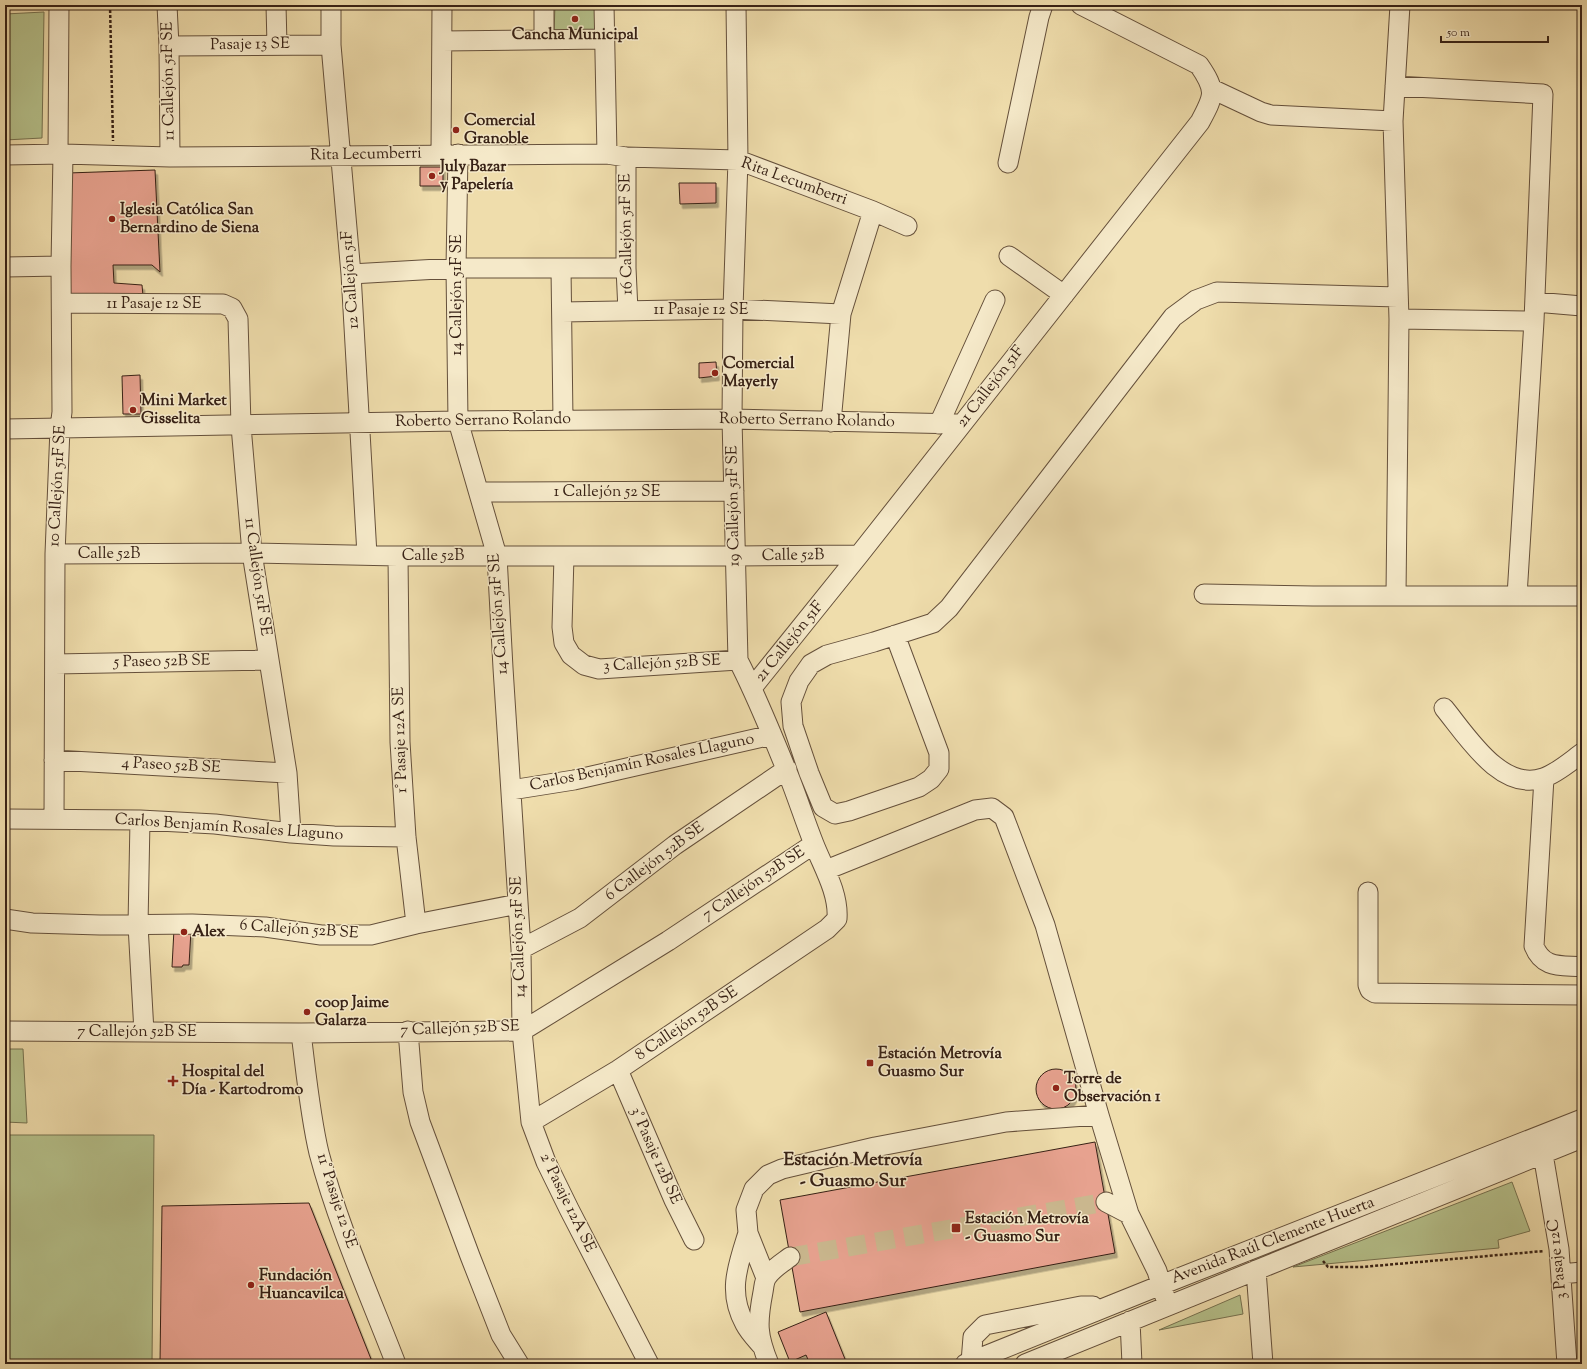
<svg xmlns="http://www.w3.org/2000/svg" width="1587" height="1369" viewBox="0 0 1587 1369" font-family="'Sorts Mill Goudy',serif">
<defs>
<filter id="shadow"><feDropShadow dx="2.5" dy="4.5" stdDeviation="0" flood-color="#0004"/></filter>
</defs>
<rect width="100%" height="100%" fill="#efddac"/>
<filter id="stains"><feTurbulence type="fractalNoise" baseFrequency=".005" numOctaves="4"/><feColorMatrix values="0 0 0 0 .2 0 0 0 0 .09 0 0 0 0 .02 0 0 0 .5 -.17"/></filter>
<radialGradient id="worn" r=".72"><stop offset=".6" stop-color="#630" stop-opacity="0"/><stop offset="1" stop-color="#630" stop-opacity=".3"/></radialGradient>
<!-- green -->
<path fill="#b6c28c" stroke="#767250" d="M555,5H596V33L554,34Z
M44,12L42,138L5,140V14Z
M5,1049H23L27,1123L5,1122Z
M154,1135L152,1364H5V1135Z
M1512,1182L1530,1231L1498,1240L1499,1248L1293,1267Z
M1240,1295L1243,1314L1159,1330Z"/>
<!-- building -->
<path fill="#e7a28f" stroke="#372115" filter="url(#shadow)" d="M420,167H443V186H420Z
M155,170L160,272L152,265H113L114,283L142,285L143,296L65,299L68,173Z
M679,183H716V203L680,204Z
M716,362L717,376L699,378V363Z
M140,375L141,414H123L122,376Z
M174,929L191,930L189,965H183L182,967H172Z
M1036 1089a20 20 0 1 1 40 0a20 20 0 1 1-40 0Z
M1095,1142L1115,1253L800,1312L780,1200Z
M309,1203L373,1364H160L162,1206Z
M826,1312L847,1364H810L806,1355L790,1362L778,1332Z"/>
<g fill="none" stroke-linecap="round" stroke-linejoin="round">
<!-- minor-tunnel -->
<path stroke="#cab78e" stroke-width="19" stroke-dasharray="19 10" stroke-linecap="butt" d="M790,1257L1106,1202"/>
<!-- minor casing -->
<g stroke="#65503b" stroke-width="21">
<path id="minor" d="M167,5L169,46L170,157
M276,5L277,45
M331,5V45L351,274L367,555
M604,5L607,154
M544,39V5
M442,41L605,39
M169,46L331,45
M1395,86L1543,94L1534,321L1399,319
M1212,89L1261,112L1271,115L1393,121
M58,154L59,5
M441,154L442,5
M458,154L456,268L458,421L497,556L503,668L521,949L522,1031L531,1122L546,1162L569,1209L649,1364
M5,155L63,154L170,157L607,154L626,157L738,160L873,211L907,226
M626,157V268L628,311
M1008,163L1039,17L1043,5
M1009,256L1064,295
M5,267L61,266
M561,268L563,420
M351,274L456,268H626
M1535,302L1582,306
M62,303L223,304L232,308L238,319L241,426L252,553L287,773L291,833
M562,312L733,309L841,314
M831,422L841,314L873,211
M939,424L995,300
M5,429L458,421L732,419L962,424
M479,492L734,491
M55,554L252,553L398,556H736L859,555
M398,556L400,742L406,837L416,924
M564,556L562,627L564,643L571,655L584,665L599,669L738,660
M1204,594L1313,596H1582
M1396,595L1399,319L1393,121L1400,5
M1517,596L1534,321
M895,635L939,753V769L931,779L919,787L849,811L835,814L823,807L809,773L793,726L791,702L799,681L811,664L827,655L874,642L933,623L949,608L1173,317L1196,300L1217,292L1398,297
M55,664L269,660
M752,688L859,555L1200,122C1214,96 1217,91 1199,65L1081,5
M1444,708C1467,736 1501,792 1543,778C1556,774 1571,761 1582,753
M54,760L287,773
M1544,778L1534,946C1543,969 1561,965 1582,967
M511,790L574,780L772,735
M5,819L140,820L215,824L291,833L334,836L406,837
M54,819L55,554L60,428L62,412L61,266L63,154
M140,820L138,925L144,1032
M826,870L975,810L992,808L1004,817L1045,925L1099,1115L1129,1214
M1368,892V985L1370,990L1375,993L1582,995
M5,919L32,923L100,925L192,924L265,927L321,935H371L416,924L518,904
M521,949L580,918L675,845L787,769
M5,1031L301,1033L522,1031L668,941L814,844
M408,1031L413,1092L420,1122L470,1256L501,1335L519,1364
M301,1033C306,1072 310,1115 319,1153C338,1225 369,1294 396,1364
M618,1070L674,1200L694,1240
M531,1122L618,1070L827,929L837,919C839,893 823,867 814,844C804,819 796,793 786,769C771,732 756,695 738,660L732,419L733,309L738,160L736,5
M1543,1154L1559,1249L1567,1364
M1106,1202L1129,1214L1157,1271L1165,1297
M748,1233C738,1265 727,1292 745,1324C749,1332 756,1339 762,1346
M1256,1270L1263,1364
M1561,1274L1582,1272
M766,1278L748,1233L746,1210L754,1189L768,1175L782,1169L875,1147L1006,1122L1099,1115
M1130,1321L1132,1364
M971,1362L973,1337L985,1325L1081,1306H1093
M769,1364C757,1335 757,1323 763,1292C764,1287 764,1281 767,1277C772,1269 782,1263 790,1257
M965,1364L1161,1285L1582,1119
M1025,1364L1582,1138"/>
</g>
<!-- path -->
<path stroke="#372115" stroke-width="2.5" stroke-dasharray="3 2" stroke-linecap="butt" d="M110,5L113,141
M1323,1261L1328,1267H1362L1544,1251"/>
<!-- minor -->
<use href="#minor" stroke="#f5e9c9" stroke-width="19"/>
</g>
<!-- markers -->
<g fill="#8f2418" stroke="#f5e9c9" stroke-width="1.5">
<circle cx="575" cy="19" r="4"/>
<circle cx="456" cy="130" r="4"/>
<circle cx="432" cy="176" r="4"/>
<circle cx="112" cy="219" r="4"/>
<circle cx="715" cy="373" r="4"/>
<circle cx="133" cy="410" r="4"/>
<circle cx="184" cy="932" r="4"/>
<circle cx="307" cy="1012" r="4"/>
<rect x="866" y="1059" width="8" height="8" rx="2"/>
<path d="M171 1075h4v4h4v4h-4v4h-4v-4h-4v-4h4z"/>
<circle cx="1056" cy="1088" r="4"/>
<rect x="951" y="1223" width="10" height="10" rx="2"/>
<circle cx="251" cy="1285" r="4"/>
</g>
<g text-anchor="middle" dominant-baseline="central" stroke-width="3" stroke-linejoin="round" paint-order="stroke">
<!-- poi labels -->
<g font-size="16" font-weight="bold" fill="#372115" stroke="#f5e9c9" text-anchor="start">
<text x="575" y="35" text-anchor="middle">Cancha Municipal</text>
<text x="464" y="121">Comercial<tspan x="464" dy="18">Granoble</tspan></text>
<text x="440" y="167">July Bazar<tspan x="440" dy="18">y Papelería</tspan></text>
<text x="120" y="210">Iglesia Católica San<tspan x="120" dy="18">Bernardino de Siena</tspan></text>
<text x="723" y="364">Comercial<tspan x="723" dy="18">Mayerly</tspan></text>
<text x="141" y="401">Mini Market<tspan x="141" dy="18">Gisselita</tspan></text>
<text x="192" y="932">Alex</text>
<text x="315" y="1003">coop Jaime<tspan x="315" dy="18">Galarza</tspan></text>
<text x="878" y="1054">Estación Metrovía<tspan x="878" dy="18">Guasmo Sur</tspan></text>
<text x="182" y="1072">Hospital del<tspan x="182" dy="18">Día - Kartodromo</tspan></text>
<text x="1064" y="1079">Torre de<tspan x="1064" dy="18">Observación 1</tspan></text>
<text x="965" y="1219">Estación Metrovía<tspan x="965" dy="18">- Guasmo Sur</tspan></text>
<text x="259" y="1276">Fundación<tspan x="259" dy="18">Huancavilca</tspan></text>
</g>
<!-- street labels -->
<g font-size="16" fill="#372115" stroke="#f5e9c9">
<text transform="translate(250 45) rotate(-1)">Pasaje 13 SE</text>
<text transform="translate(169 81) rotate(-91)">11 Callejón 51F SE</text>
<text transform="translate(366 155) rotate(-1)">Rita Lecumberri</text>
<text transform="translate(794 182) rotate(20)">Rita Lecumberri</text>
<text transform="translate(627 234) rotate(-91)">16 Callejón 51F SE</text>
<text transform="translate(351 280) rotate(-94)">12 Callejón 51F</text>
<text transform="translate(457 295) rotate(-90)">14 Callejón 51F SE</text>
<text x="154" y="304">11 Pasaje 12 SE</text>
<text x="701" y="310">11 Pasaje 12 SE</text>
<text transform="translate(991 387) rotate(-52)">21 Callejón 51F</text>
<text transform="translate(483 421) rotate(-1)">Roberto Serrano Rolando</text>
<text transform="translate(807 421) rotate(1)">Roberto Serrano Rolando</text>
<text transform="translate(58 486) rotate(-87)">10 Callejón 51F SE</text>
<text x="607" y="492">1 Callejón 52 SE</text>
<text transform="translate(734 506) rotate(-91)">19 Callejón 51F SE</text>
<text x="109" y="554">Calle 52B</text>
<text x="433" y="556">Calle 52B</text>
<text transform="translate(793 556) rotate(-1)">Calle 52B</text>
<text transform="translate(257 577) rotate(82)">11 Callejón 51F SE</text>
<text transform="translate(499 614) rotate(-94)">14 Callejón 51F SE</text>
<text transform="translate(790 642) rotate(-51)">21 Callejón 51F</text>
<text transform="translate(162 662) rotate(-1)">5 Paseo 52B SE</text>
<text transform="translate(662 664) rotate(-3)">3 Callejón 52B SE</text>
<text transform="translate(401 740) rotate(-92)">1° Pasaje 12A SE</text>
<text transform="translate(642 763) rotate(-12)">Carlos Benjamín Rosales Llaguno</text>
<text transform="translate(171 766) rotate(3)">4 Paseo 52B SE</text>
<text transform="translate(229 828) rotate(4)">Carlos Benjamín Rosales Llaguno</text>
<text transform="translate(655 862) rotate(-37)">6 Callejón 52B SE</text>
<text transform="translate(754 884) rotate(-34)">7 Callejón 52B SE</text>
<text transform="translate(299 930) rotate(4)">6 Callejón 52B SE</text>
<text transform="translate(519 937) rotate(-92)">14 Callejón 51F SE</text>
<text transform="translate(687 1024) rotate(-34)">8 Callejón 52B SE</text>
<text transform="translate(460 1029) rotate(-2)">7 Callejón 52B SE</text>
<text x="137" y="1032">7 Callejón 52B SE</text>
<text transform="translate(655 1156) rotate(66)">3° Pasaje 12B SE</text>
<text transform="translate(336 1201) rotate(72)">11° Pasaje 12 SE</text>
<text transform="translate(567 1203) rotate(64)">2° Pasaje 12A SE</text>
<text transform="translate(1273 1241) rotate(-21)">Avenida Raúl Clemente Huerta</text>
<text transform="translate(1558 1259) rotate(-96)">3 Pasaje 12C</text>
</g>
<!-- quarter labels -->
<g font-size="18" font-weight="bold" fill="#372115" stroke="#f5e9c9">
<text x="853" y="1161">Estación Metrovía<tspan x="853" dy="21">- Guasmo Sur</tspan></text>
</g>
</g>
<!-- margin -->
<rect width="1587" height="1369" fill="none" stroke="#efddac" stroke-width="20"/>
<rect x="6" y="6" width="1575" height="1357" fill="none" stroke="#372115" stroke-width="2"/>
<rect x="10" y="10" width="1567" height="1349" fill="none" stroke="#372115"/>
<!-- scale -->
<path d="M1441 36v6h107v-6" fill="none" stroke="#372115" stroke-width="2"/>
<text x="1447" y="36" font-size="12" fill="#372115" stroke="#f5e9c9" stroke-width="3" paint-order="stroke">50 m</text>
<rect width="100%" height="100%" filter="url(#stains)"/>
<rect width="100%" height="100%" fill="url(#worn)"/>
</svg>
